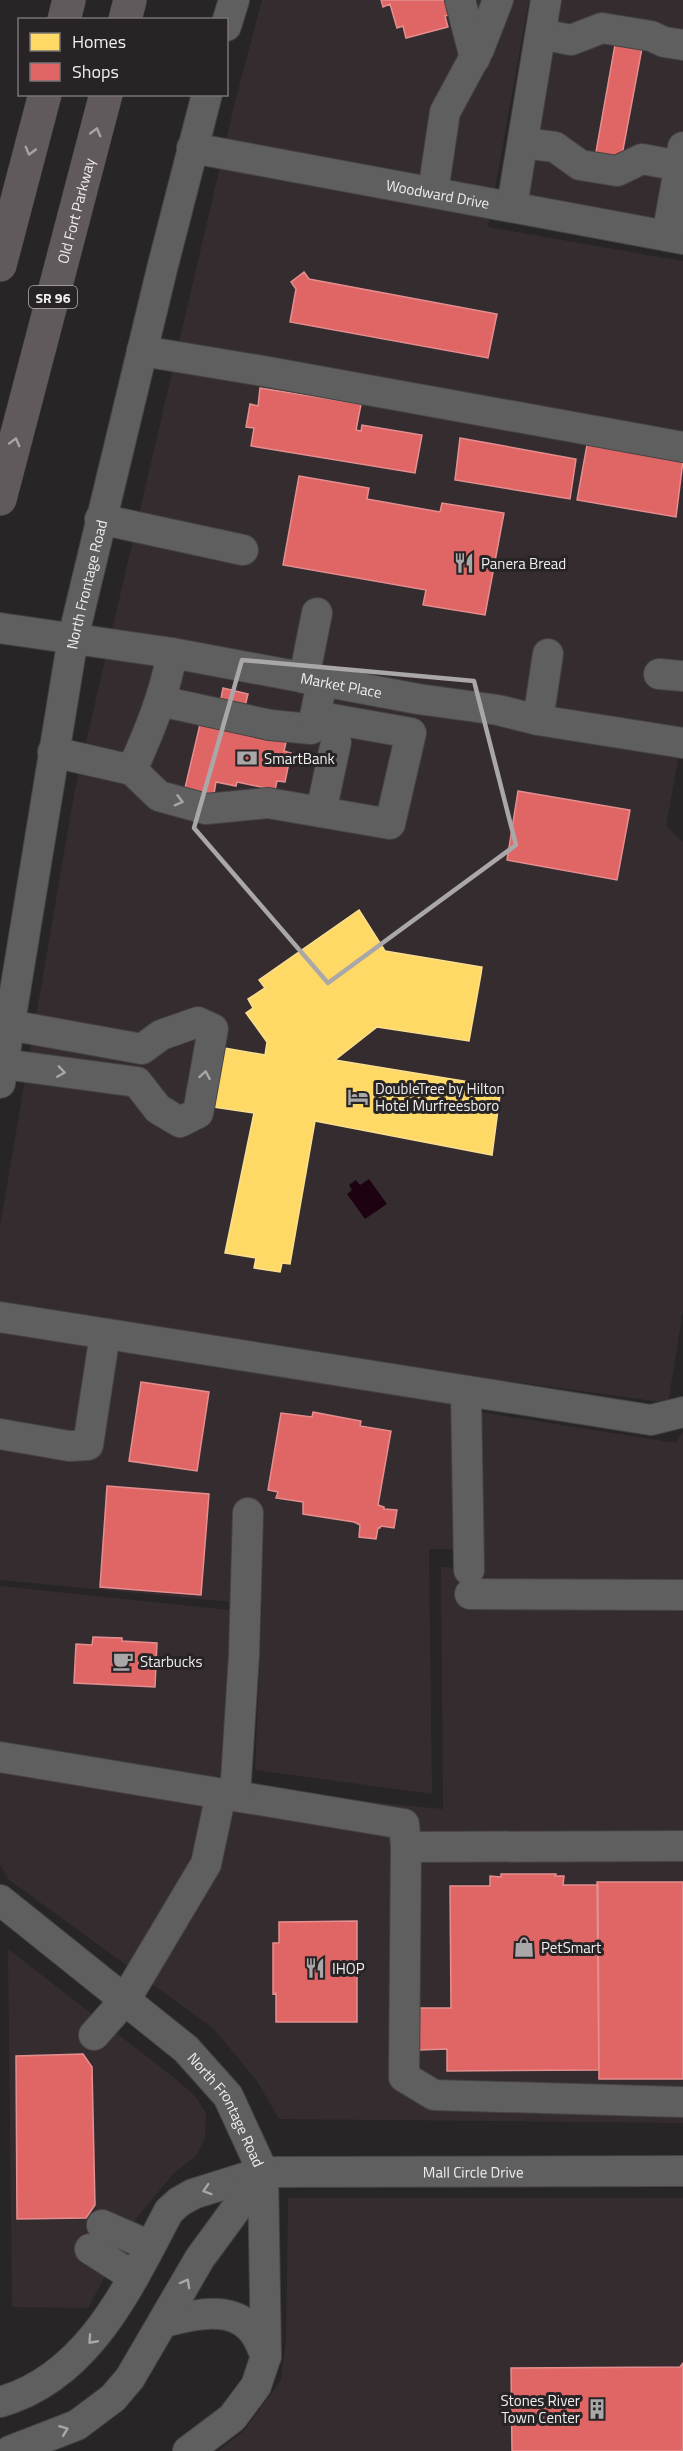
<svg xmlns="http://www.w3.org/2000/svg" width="683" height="2451" viewBox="0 0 683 2451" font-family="'Titillium Web',sans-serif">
<rect width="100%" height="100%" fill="#272526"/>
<!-- built -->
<path fill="#352c30" d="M262,0H529L488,227L683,261V732L666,826L683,842V1311L668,1403L456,1374L458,1549H429L432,1794L255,1770L262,1605L0,1580V1226L75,789L235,102Z
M560,0H683V227L524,197Z
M474,1411L676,1443L683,1431V2123L279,2119L257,2081L214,2029L8,1879L0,1865V1586L239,1611L227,1788L443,1809L441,1567L476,1568Z
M8,1949L172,2076L195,2096L206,2113L205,2138L197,2155L172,2175L136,2219L88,2308L12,2307Z
M288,2198H683V2451H218L245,2430L281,2380L286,2340Z"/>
<!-- water -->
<path fill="#1d0311" d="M369,1179L387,1204L365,1219L347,1194L352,1190L349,1185L356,1180L360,1185Z"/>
<!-- homes -->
<path fill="#ffd966" stroke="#fadf8f" stroke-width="1.5" d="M359,910L385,951L482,967L481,974L469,1041L377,1027L335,1060L501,1087L492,1155L315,1121L290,1264L282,1263L280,1272L254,1268L256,1258L225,1253L254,1113L214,1107L225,1048L265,1055L267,1042L246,1013L253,1008L248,999L265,988L259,980Z"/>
<!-- shops -->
<path fill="#e06666" stroke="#e58e8f" stroke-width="1.5" d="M381,0H445L449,15L445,16L448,27L406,38L403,26L397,28L390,4L383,7Z
M616,39L643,43L620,166L594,163Z
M304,272L309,279L497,314L488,358L290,322L296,289L291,282Z
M260,388L361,404L356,430L361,431L362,425L422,435L415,473L251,446L254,428L246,427L250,404L258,406Z
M460,438L576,459L570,499L455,480Z
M587,445L683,461L676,517L577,500Z
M299,476L369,488L367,499L440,512L442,503L504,513L485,615L423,605L426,590L283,565Z
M223,688L248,694L240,727L248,732L286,742L284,751L291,753L285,782L277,781L275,790L237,782L236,786L216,782L213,800L196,797L198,791L185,788L202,716L217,719Z
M518,791L630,810L617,880L507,860Z
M141,1382L209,1392L197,1471L129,1461Z
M313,1412L361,1421L360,1426L391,1431L378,1505L384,1507V1509L397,1510L394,1528L381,1526L380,1528H378L376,1539L359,1537L360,1525L354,1522L303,1514V1502L276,1498L278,1492L268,1490L281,1413L312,1417Z
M107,1486L209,1494L201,1595L100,1587Z
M93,1637L122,1638V1641L157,1643L155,1687L74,1683L76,1644L92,1645Z
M501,1874H556L555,1876H564L563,1885H598L599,2070L447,2071V2049L419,2050L418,2008H451L450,1886H490V1876L501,1877Z
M597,1882H683V2079H599Z
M357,1921V2022H276V1993L273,1994V1943H279V1922Z
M83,2054L92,2067L95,2205L86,2218L17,2219L16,2056Z
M683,2363V2451H512L511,2368L680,2367Z"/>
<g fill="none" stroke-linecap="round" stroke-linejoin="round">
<!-- minor casing -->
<g stroke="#454344" stroke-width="32">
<g id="minor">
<path d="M460,0L475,58"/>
<path d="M226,26L234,0"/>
<path d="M541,34L571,40L602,28L651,36L664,42L683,45"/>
<path d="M523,143L555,147L580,165L617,171L642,159L680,166"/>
<path id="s1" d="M192,148L683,239"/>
<path d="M433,192L445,112L479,49L498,0"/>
<path d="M512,206L546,0"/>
<path d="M667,236L683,147"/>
<path d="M142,351L263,371L683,447"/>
<path d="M100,519L243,550"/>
<path id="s2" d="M0,628L172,653L418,699L498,710L538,720L683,743"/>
<path d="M659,674L683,676"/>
<path d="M304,678L317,613"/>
<path d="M160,701L270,725L311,729L314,721"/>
<path d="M538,720L548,654"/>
<path d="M53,752L132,770C149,732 165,694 172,653"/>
<path d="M132,770L159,796L206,809L268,803L390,824L411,733L315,716L322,682"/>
<path d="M321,812L336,742"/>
<path d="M3,1064L137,1082L158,1109L180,1122L198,1113L213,1029L198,1022L161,1035L142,1049L9,1025"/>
<path id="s3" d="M0,1083L73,638L162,269L207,94"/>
<path d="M0,1317L651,1420L683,1412"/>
<path d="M466,1391L469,1570"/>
<path d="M0,1434L69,1446L88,1445L105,1334"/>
<path d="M470,1594L683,1595"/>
<path d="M0,1757L404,1824L406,1847L404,2077L434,2095L683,2102"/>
<path d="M235,1796L244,1655L248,1513"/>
<path d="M406,1847L683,1846"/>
<path id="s4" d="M0,1900L186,2049L228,2096L263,2172L266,2356L256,2386L232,2418L188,2451"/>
<path d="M94,2035L125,2000L206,1864L221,1794"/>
<path d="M102,2225L150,2246"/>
<path d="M90,2249L134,2277"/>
<path d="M164,2322C192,2315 232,2304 253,2331C259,2338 262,2348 266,2356"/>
<path id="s5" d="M0,2402C89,2377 129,2286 169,2211L179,2202L193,2194L263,2172L683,2171"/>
<path d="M10,2451L77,2425L113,2398L130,2378L200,2258L263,2172"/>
</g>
</g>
<!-- major casing -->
<g stroke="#454344" stroke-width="34">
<g id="major">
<path d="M64,20L69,0"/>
<path d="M125,20L130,0"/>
<path d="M0,265L45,94"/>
<path id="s6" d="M0,499L106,94"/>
</g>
</g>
<!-- minor -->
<use href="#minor" stroke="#605f5f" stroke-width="30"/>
<!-- major -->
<use href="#major" stroke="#615a5d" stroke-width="33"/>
</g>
<!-- one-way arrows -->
<defs><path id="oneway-chevron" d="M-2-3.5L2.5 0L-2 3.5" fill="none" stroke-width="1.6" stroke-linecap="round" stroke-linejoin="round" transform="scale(1.5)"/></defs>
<g stroke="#a8a4a6">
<use href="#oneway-chevron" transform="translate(96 132) rotate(-75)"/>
<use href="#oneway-chevron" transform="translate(30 151) rotate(105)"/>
<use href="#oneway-chevron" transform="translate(15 442) rotate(-75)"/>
</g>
<g stroke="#a8a6a6">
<use href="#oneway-chevron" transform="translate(179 801) rotate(15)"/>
<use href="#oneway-chevron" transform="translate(61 1072) rotate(8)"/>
<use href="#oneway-chevron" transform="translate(205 1075) rotate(-80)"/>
<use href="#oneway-chevron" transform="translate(207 2190) rotate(162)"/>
<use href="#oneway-chevron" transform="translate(186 2283) rotate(-61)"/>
<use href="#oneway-chevron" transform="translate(92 2340) rotate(132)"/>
<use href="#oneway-chevron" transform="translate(64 2430) rotate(-21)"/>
</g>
<!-- marked area -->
<path fill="none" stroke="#aaa7a8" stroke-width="4.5" stroke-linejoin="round" d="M242,660L474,681L516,845L328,983L194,828Z"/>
<!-- icons -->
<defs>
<g id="restaurant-bare" transform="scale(1.62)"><path d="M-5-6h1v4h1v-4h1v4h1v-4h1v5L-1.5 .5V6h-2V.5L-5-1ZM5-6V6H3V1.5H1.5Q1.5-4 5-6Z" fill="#aaa7a8" stroke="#282426" stroke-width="2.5" paint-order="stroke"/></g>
<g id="bank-bare" transform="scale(1.62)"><path d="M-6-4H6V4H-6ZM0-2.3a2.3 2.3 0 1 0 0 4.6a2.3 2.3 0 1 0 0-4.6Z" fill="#aaa7a8" stroke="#282426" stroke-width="2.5" paint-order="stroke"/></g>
<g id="hotel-bare" transform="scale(1.62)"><path d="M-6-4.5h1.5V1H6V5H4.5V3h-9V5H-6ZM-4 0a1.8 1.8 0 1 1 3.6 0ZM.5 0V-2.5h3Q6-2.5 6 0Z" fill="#aaa7a8" stroke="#282426" stroke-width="2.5" paint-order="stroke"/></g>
<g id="cafe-bare" transform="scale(1.62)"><path d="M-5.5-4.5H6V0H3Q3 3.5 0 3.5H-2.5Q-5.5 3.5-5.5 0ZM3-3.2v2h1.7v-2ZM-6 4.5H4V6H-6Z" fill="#aaa7a8" stroke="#282426" stroke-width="2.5" paint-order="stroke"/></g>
<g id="shop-bare" transform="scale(1.62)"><path d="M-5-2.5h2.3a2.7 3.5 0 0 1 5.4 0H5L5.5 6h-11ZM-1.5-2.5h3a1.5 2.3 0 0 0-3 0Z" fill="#aaa7a8" stroke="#282426" stroke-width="2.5" paint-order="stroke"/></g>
<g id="building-bare" transform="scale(1.62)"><path d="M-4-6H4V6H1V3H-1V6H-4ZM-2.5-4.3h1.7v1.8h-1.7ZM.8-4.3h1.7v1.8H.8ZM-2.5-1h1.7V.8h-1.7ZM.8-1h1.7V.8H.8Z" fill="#aaa7a8" stroke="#282426" stroke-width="2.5" paint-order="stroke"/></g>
</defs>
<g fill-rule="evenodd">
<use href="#restaurant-bare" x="464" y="563"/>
<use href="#bank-bare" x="247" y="758"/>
<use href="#hotel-bare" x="358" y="1097"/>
<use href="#cafe-bare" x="123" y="1661"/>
<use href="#shop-bare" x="524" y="1947"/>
<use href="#restaurant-bare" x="315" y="1968"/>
<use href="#building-bare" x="597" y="2409"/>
</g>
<g text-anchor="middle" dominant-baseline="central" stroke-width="6" stroke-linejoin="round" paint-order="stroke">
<!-- shield labels -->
<rect fill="#282426" stroke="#b4b1b2" stroke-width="1.5" x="29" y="286" width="48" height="22" rx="4.5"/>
<g font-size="14" font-weight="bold" fill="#f0edee">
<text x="53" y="297">SR 96</text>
</g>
<!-- street labels -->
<g font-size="15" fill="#f0edee" stroke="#282426">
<text stroke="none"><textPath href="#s1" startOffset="250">Woodward Drive</textPath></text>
<text stroke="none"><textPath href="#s6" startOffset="298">Old Fort Parkway</textPath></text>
<text stroke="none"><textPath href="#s3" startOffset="506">North Frontage Road</textPath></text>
<text stroke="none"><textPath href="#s2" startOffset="346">Market Place</textPath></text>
<text stroke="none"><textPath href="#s4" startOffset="312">North Frontage Road</textPath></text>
<text stroke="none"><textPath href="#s5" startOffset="576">Mall Circle Drive</textPath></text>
</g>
<!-- poi labels -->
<g font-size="15" fill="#f0edee" stroke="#282426" text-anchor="start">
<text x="481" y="563">Panera Bread</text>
<text x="264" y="758">SmartBank</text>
<text x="375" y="1088">DoubleTree by Hilton<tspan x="375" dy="17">Hotel Murfreesboro</tspan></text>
<text x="140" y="1661">Starbucks</text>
<text x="541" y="1947">PetSmart</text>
<text x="332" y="1968">IHOP</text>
<text x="580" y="2400" text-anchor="end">Stones River<tspan x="580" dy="17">Town Center</tspan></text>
</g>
</g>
<!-- legend -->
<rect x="18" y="18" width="210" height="78" fill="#282426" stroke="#787476" stroke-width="1.5"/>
<rect x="30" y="33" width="30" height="18" fill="#ffd966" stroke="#787476" stroke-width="1.5"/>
<text x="72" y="48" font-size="18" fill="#f0edee">Homes</text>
<rect x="30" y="63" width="30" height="18" fill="#e06666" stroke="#787476" stroke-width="1.5"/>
<text x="72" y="78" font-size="18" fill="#f0edee">Shops</text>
</svg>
